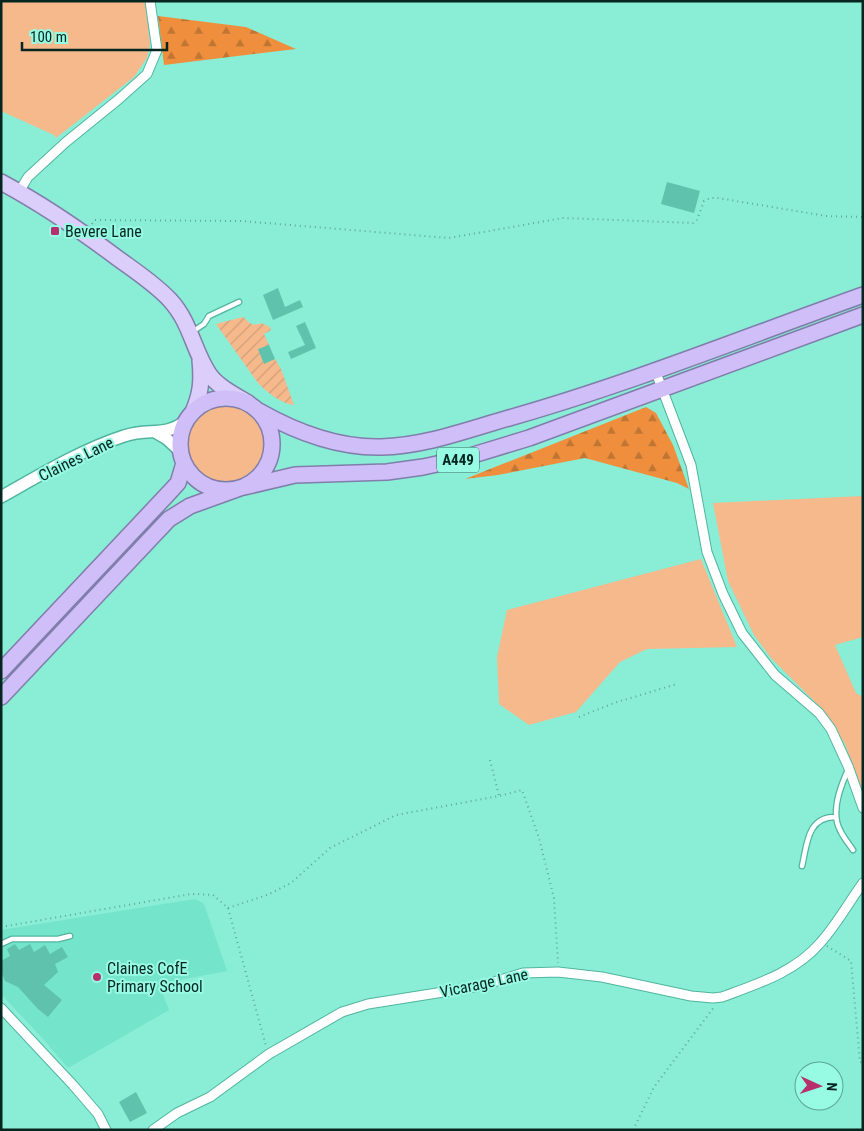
<svg xmlns="http://www.w3.org/2000/svg" width="864" height="1131" viewBox="0 0 864 1131" font-family="'Roboto Condensed',sans-serif">
<defs>
<pattern id="forest-firs" width="22" height="20" patternUnits="userSpaceOnUse" patternTransform="scale(1.25)"><rect width="22" height="20" fill="#ef8f3d"/><path d="M5 1l3.5 6h-7zM16 11l3.5 6h-7z" fill="#c07533"/></pattern>
<pattern id="garden-furrows" width="10" height="10" patternUnits="userSpaceOnUse" patternTransform="scale(1.25)"><rect width="10" height="10" fill="#f6b98c"/><path d="M-1 1l2-2M0 10L10 0M9 11l2-2" fill="none" stroke="#d19f78"/></pattern>
</defs>
<rect width="100%" height="100%" fill="#8aedd6"/>
<!-- built -->
<path fill="#74e4cb" d="M195,899L204,904L227,971L159,984L169,1010L68,1068L44,1040L1,994V930Z"/>
<!-- grass -->
<path fill="#f6b98c" d="M1,1H145L150,44L147,58L134,77L56,138L54,135L1,111Z
M187 444a39 39 0 1 1 78 0a39 39 0 1 1-78 0Z
M863,496V637L835,645L856,693L863,697V794L845,744L823,710L771,658L754,635L728,581L713,503Z
M701,559L737,647L647,649L620,662L576,712L529,725L499,704L497,657L507,610Z"/>
<!-- forest -->
<path fill="url(#forest-firs)" d="M158,16L246,27L296,49L164,65Z
M646,407L656,413L673,445L689,489L677,483L585,458L498,475L465,479Z"/>
<!-- garden -->
<path fill="url(#garden-furrows)" d="M243,317C250,323 252,327 261,323L270,327L271,330L264,334L269,345L259,349L264,363L275,359L281,369L294,405C280,403 268,393 258,383L216,324Z"/>
<!-- building -->
<path fill="#5fc2ad" d="M667,182L700,191L694,213L661,204Z
M278,288L285,307L300,300L303,307L273,320L263,295Z
M305,322L316,348L291,359L288,352L305,345L296,326Z
M269,345L275,359L264,364L258,349Z
M15,944L19,950L30,944L34,952L45,945L50,954L62,947L68,957L55,964L58,972L44,985L62,1000L48,1017L38,1009L18,987L5,981L1,971V961L10,956L7,949Z
M136,1092L147,1113L130,1122L119,1102Z"/>
<g fill="none" stroke-linecap="round" stroke-linejoin="round">
<!-- service casing -->
<g stroke="#50b5a0" stroke-width="7">
<path id="service" d="M192,332L204,324L209,316L239,302
M848,770C840,787 831,813 840,830C843,837 849,844 853,850
M802,866C807,845 807,817 835,817
M1,944L12,939H58L70,936"/>
</g>
<!-- minor casing -->
<g stroke="#50b5a0" stroke-width="11">
<path id="minor" d="M19,192L28,177L66,142L119,99L147,74L157,50L150,1
M655,370L691,465L707,552L723,594L742,633L775,675L819,713L831,729L848,766L863,808
M1,1008L73,1085L98,1114L106,1130
M153,1130L177,1113L210,1097L269,1054L342,1012L368,1004L481,986L523,973L558,972L602,977L691,996L713,998L722,997C757,984 796,972 821,942C837,924 849,902 863,883"/>
</g>
<!-- tertiary casing -->
<g stroke="#50b5a0" stroke-width="14">
<path id="tertiary" d="M155,432L167,439L180,451
M1,497C40,475 81,450 124,436C149,427 163,438 186,421"/>
</g>
<!-- primary casing -->
<g stroke="#807eab" stroke-width="18">
<path id="primary" d="M1,182C42,204 80,230 116,257C135,271 154,283 170,300C191,323 193,350 209,374C218,387 235,395 248,403
M193,412C201,393 202,381 200,360"/>
</g>
<!-- trunk casing -->
<g stroke="#807eab" stroke-width="18">
<path id="trunk" d="M180 444a46 46 0 1 1 92 0a46 46 0 1 1-92 0Z
M259,411C296,432 337,448 381,447C425,446 467,430 509,418C629,384 745,337 863,295
M244,487L295,475L387,472L423,467L460,459L529,438L863,315
M1,671L166,496L178,483L184,463
M1,697L169,519L190,506L240,488"/>
</g>
<!-- path -->
<path stroke="#5daa99" stroke-width="2" stroke-dasharray="1 4" stroke-linecap="butt" d="M92,224L95,220L241,221L449,238L563,218L693,223L697,220L704,201L710,198H718L826,216L863,217
M579,717L614,703L677,684
M490,760L499,796
M228,908L267,895L291,883L330,848L396,815L499,796L522,790L539,838L554,898L558,963
M1,927L191,894L213,895L228,908L266,1046
M827,946L851,961L860,1062L863,1063
M633,1130L654,1087L714,1007"/>
<!-- service -->
<use href="#service" stroke="#fff" stroke-width="4.5"/>
<!-- minor -->
<use href="#minor" stroke="#fff" stroke-width="9"/>
<!-- tertiary -->
<use href="#tertiary" stroke="#fff" stroke-width="11"/>
<!-- primary -->
<use href="#primary" stroke="#dbcefa" stroke-width="15"/>
<!-- trunk -->
<use href="#trunk" stroke="#cfbef8" stroke-width="15"/>
</g>
<!-- markers -->
<g fill="#b82f6e" stroke="#97fae3" stroke-width="2">
<rect x="50" y="226" width="10" height="10" rx="2.5"/>
<circle cx="97" cy="977" r="5"/>
</g>
<g text-anchor="middle" dominant-baseline="central" stroke-width="4" stroke-linejoin="round" paint-order="stroke">
<!-- shield labels -->
<rect fill="#97fae3" stroke="#31665a" stroke-width="1" x="437" y="447.5" width="42" height="25" rx="4"/>
<g font-size="15" font-weight="bold" fill="#052620">
<text x="458" y="460">A449</text>
</g>
<!-- poi labels -->
<g font-size="16" fill="#052620" stroke="#97fae3" text-anchor="start">
<text x="65" y="231">Bevere Lane</text>
<text x="107" y="968">Claines CofE<tspan x="107" dy="18">Primary School</tspan></text>
</g>
<!-- street labels -->
<g font-size="16" fill="#052620" stroke="#97fae3">
<text transform="translate(76 459) rotate(-26)">Claines Lane</text>
<text transform="translate(484 983) rotate(-12)">Vicarage Lane</text>
</g>
</g>
<!-- border -->
<rect width="864" height="1131" fill="none" stroke="#052620" stroke-width="5"/>
<!-- north arrow -->
<g transform="translate(819 1086) rotate(93)"><circle r="24" fill="#97fae3" stroke="#5da595"/>
<path d="M0-4L9 19L0 12L-9 19Z" fill="#b82f6e"/>
<text y="-8" font-size="14" font-weight="bold" text-anchor="middle" fill="#052620">N</text>
</g>
<!-- scale -->
<path d="M22 42v8h145v-8" fill="none" stroke="#052620" stroke-width="2.5"/>
<text x="30" y="42" font-size="15" fill="#052620" stroke="#97fae3" stroke-width="4" paint-order="stroke">100 m</text>
</svg>
